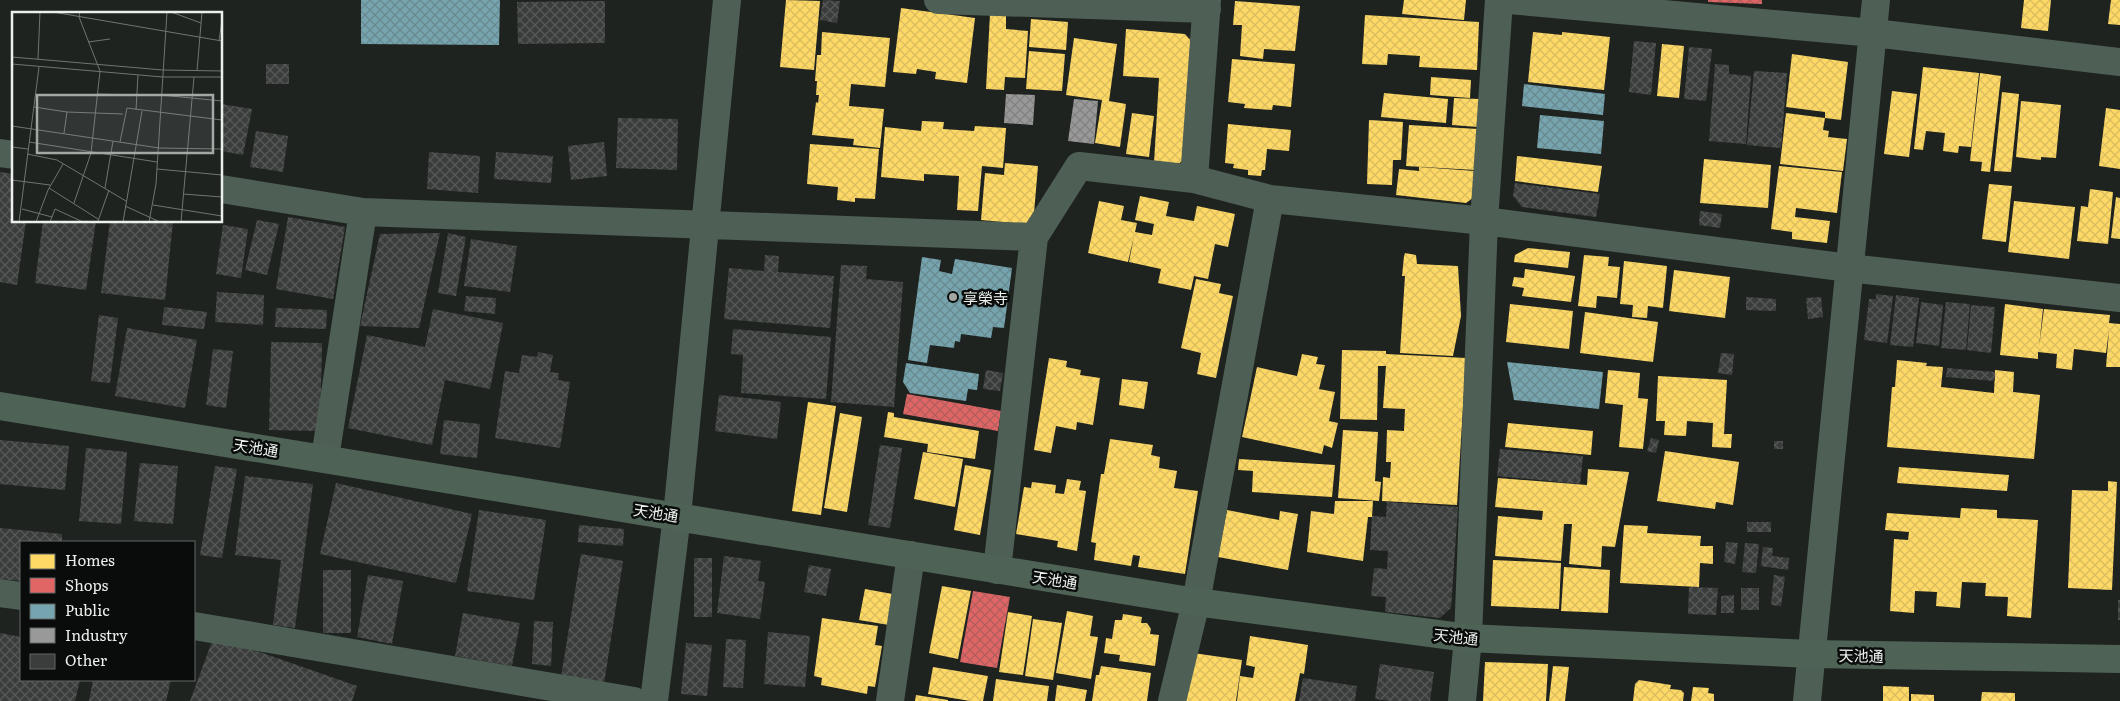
<svg xmlns="http://www.w3.org/2000/svg" width="2120" height="701" viewBox="0 0 2120 701" font-family="Literata,'Noto Sans JP',serif">
<defs>
<pattern id="homes-cross-hatch" width="8" height="8" patternUnits="userSpaceOnUse" patternTransform="scale(1.25)"><rect width="8" height="8" fill="#ffd966"/><path d="M0 0l8 8M0 8l8-8" fill="none" stroke="#dabc60"/></pattern>
<pattern id="shops-cross-hatch" width="8" height="8" patternUnits="userSpaceOnUse" patternTransform="scale(1.25)"><rect width="8" height="8" fill="#e06666"/><path d="M0 0l8 8M0 8l8-8" fill="none" stroke="#b25d5d"/></pattern>
<pattern id="public-cross-hatch" width="8" height="8" patternUnits="userSpaceOnUse" patternTransform="scale(1.25)"><rect width="8" height="8" fill="#76a5af"/><path d="M0 0l8 8M0 8l8-8" fill="none" stroke="#688990"/></pattern>
<pattern id="industry-cross-hatch" width="8" height="8" patternUnits="userSpaceOnUse" patternTransform="scale(1.25)"><rect width="8" height="8" fill="#999"/><path d="M0 0l8 8M0 8l8-8" fill="none" stroke="#808180"/></pattern>
<pattern id="building-cross-hatch" width="8" height="8" patternUnits="userSpaceOnUse" patternTransform="scale(1.25)"><rect width="8" height="8" fill="#3a3d3b"/><path d="M0 0l8 8M0 8l8-8" fill="none" stroke="#575958"/></pattern>
</defs>
<rect width="100%" height="100%" fill="#1e2320"/>
<!-- homes -->
<path fill="url(#homes-cross-hatch)" d="M786,0L820,1L814,70L780,67Z
M1404,0H1466L1464,20L1402,14Z
M2024,0H2051L2048,31L2021,28Z
M2111,0H2120V25L2108,24Z
M1235,1L1300,6L1295,51L1264,49L1263,59L1240,56L1242,25H1233Z
M901,8L975,18L967,83L935,79L936,72L917,69L916,74L893,72Z
M990,14H1006V29L1028,31L1025,78L1005,77L1004,90L986,89Z
M1365,15L1479,22L1477,70L1419,67L1420,56L1388,54L1387,65L1362,64Z
M1031,19L1068,22L1066,50L1029,47Z
M1126,29L1185,34L1195,45L1191,154L1177,165L1154,163L1159,78L1123,76Z
M822,32L890,38L885,87L851,84L849,106L884,109L880,148L853,145L854,139L812,135L816,102L818,103L819,95H816L817,81H815L817,55H821Z
M1533,32L1562,35V32L1610,37L1604,90L1528,82Z
M1074,38L1117,44L1109,101L1126,104L1120,147L1095,143L1102,100L1066,95Z
M1662,44L1684,46L1679,98L1657,96Z
M1029,51L1065,54L1062,91L1026,89Z
M1792,54L1848,62L1841,120L1825,118V112L1786,107Z
M1232,59L1295,64L1291,107L1273,105L1272,110L1244,108L1245,104L1228,102Z
M1923,67L1979,73L1971,147L1959,146L1958,153L1943,151L1945,133L1926,131L1923,150L1914,149Z
M1980,73L2001,76L1990,172L1981,171L1982,162L1970,161Z
M1431,77L1471,80L1470,98L1430,95Z
M1892,91L1917,94L1909,157L1884,154Z
M2002,92L2019,94L2011,172L1994,171Z
M1384,93L1448,99L1446,123L1381,117Z
M1454,98L1479,99L1478,127L1452,125Z
M2021,101L2061,105L2056,158L2041,157V160L2016,157Z
M2106,108L2120,110V169L2099,166Z
M1132,113L1154,116L1149,157L1126,154Z
M1786,113L1825,118L1823,130L1829,131L1828,137L1847,139L1843,171L1780,164Z
M1369,120L1403,122L1401,160H1393L1392,185L1367,184Z
M922,121L944,122L943,129L974,131L975,126L1006,128L1003,168L982,166L978,211L957,210L959,176L924,174V181L881,177L885,127L921,131Z
M1228,124L1291,130L1289,151L1267,149L1265,170H1262L1261,176L1248,175V170L1233,168L1234,164L1225,163Z
M1409,125L1478,129L1475,170L1406,166Z
M810,144L879,149L875,199L855,198V202L837,200L838,187L807,184Z
M1517,156L1602,166L1598,192L1515,181Z
M1704,159L1771,165L1768,208L1700,203Z
M1005,163L1038,166L1033,225L981,220L985,173L1004,175Z
M1779,166L1842,172L1837,213L1796,208L1795,217L1830,221L1827,243L1792,239V232L1771,229Z
M1419,167L1475,171L1473,198L1466,203L1396,195L1399,169L1419,171Z
M1989,184L2012,186L2006,242L1982,239Z
M2090,189L2113,192L2108,244L2077,241L2081,206L2088,207Z
M1140,196L1169,202L1166,216L1194,221L1197,206L1235,214L1228,247L1215,244L1208,279L1194,276L1191,290L1158,283L1161,269L1129,262L1134,236L1128,262L1088,253L1099,201L1124,206L1121,220L1137,223L1135,232L1152,235L1154,224L1135,220Z
M2116,197L2120,198V239L2111,238Z
M2014,201L2075,207L2069,259L2008,252Z
M1528,248L1570,252L1568,268L1514,262L1515,255Z
M1405,253L1416,255L1417,264L1458,266L1461,316L1453,356L1400,353L1405,276H1402L1404,256Z
M1584,255L1609,257L1608,266L1620,267L1617,298L1597,296L1596,308L1578,306Z
M1624,261L1667,266L1663,308L1648,306L1647,318L1632,317L1633,305L1620,304Z
M1525,269L1575,276L1571,302L1522,296L1524,288L1512,286L1514,277L1524,278Z
M1674,270L1730,277L1725,318L1669,311Z
M1196,279L1221,284L1219,293L1233,296L1216,378L1197,374L1201,353L1181,348Z
M1510,304L1573,311L1569,349L1506,342Z
M2005,304L2043,309L2039,347L2044,309L2110,315L2109,323L2120,324V367H2106L2109,330L2106,353L2074,349L2072,370L2056,368L2057,354L2038,352V359L2000,355Z
M1585,312L1658,322L1653,362L1580,353Z
M1342,350L1386,351V354L1466,358L1457,505L1382,501L1383,477L1390,478L1391,462H1386L1387,430L1404,431L1405,409L1383,408L1386,366H1378L1377,420L1340,419Z
M1302,354L1318,357L1316,364L1325,365L1319,389L1335,392L1329,421L1338,423L1332,448L1324,445L1322,454L1242,437L1257,367L1297,376Z
M1049,358L1067,361L1066,367L1081,370L1080,375L1100,378L1093,425L1077,422L1076,430L1056,426L1051,453L1034,450Z
M1897,360L1927,363L1926,366L1943,367L1941,387L1994,393L1995,370L2014,372L2013,392L2040,395L2034,459L1887,447L1892,387H1895Z
M1608,370L1640,373L1638,398L1648,399L1643,449L1619,447L1623,405L1605,403Z
M1658,376L1727,380L1724,434H1732L1731,448L1712,447L1713,423L1687,421L1686,436L1664,435L1665,421H1656Z
M1122,379L1148,382L1144,409L1119,405Z
M808,402L836,406L821,515L792,511Z
M888,412L894,413V417L979,431L975,459L927,452L928,444L884,437Z
M840,413L862,417L847,512L824,508Z
M1508,423L1593,431L1591,455L1505,447Z
M1343,430L1378,432L1375,481L1381,482L1379,501L1338,498Z
M1110,439L1153,445L1151,455L1160,457L1159,468L1177,471L1174,488L1198,491L1185,574L1138,567L1140,556L1133,555L1131,566L1094,560L1096,543L1091,542L1101,474H1104Z
M1665,451L1739,462L1733,505L1716,502L1715,509L1657,501Z
M923,452L963,459L955,507L914,499Z
M1239,459L1335,465L1332,497L1252,492L1253,471L1238,470Z
M965,465L991,470L980,535L954,530Z
M1899,467L2009,475L2007,491L1897,483Z
M1588,469L1629,472L1615,547L1602,546L1601,567L1569,564L1572,524H1564L1561,561L1495,556L1498,516L1542,520L1543,511L1495,507L1498,478L1587,485Z
M1067,479L1081,481L1079,490L1086,491L1077,551L1057,547L1058,541L1016,534L1024,487L1031,488L1032,482L1056,485L1055,493L1064,494Z
M2108,481L2117,482L2112,590L2068,588L2072,490L2108,491Z
M1335,501H1373L1372,517H1368L1363,561L1307,552L1311,511L1334,514Z
M1961,508L1997,510V518L2038,520L2031,618L2007,616L2008,597L1985,596L1986,583L1962,582L1960,608L1936,606L1937,592L1915,591L1914,613L1890,611L1894,539L1908,540L1909,532L1885,530L1887,513L1960,518Z
M1227,510L1279,520L1280,511L1298,514L1288,570L1218,557Z
M1624,525L1648,526L1647,533L1701,536L1700,546H1713V564L1700,563L1699,587L1620,583Z
M1493,560L1561,563L1559,609L1491,606Z
M1564,567L1610,570L1608,613L1561,611Z
M942,586L971,591L958,659L929,653Z
M865,589L898,595L889,625L859,620Z
M1067,611L1093,616L1090,636L1098,637L1091,679L1056,673Z
M1008,612L1032,616L1023,675L999,672Z
M1123,614L1142,617L1141,623H1147L1151,629L1150,634L1159,635L1155,666L1119,661L1120,655L1104,653L1106,638L1112,639L1115,620H1122Z
M822,618L878,626L875,645L882,646L875,687L868,686L867,694L821,685L822,678L814,676Z
M1033,619L1062,623L1053,680L1025,676Z
M1250,636L1308,645L1304,674L1300,673L1295,701H1237L1240,676L1253,678L1255,667L1246,665Z
M1193,653L1242,660L1236,701H1186Z
M1485,662L1548,664L1546,701H1483Z
M1101,666L1151,673L1147,701H1092L1096,675H1099Z
M1553,666L1569,667L1565,701H1549Z
M933,667L988,676L983,701H970L928,694Z
M996,679L1049,686L1047,701H993Z
M1639,680L1671,685L1670,689L1681,690L1684,693L1683,701H1633L1635,684Z
M1057,685L1087,690L1085,701H1055Z
M1883,686L1909,687V701H1883Z
M1693,687L1709,688L1708,693L1714,694V701H1691Z
M1982,692L2015,693V701H1981Z
M1911,694L1934,695V701H1911Z
M916,695L948,700V701H915Z"/>
<!-- shops -->
<path fill="url(#shops-cross-hatch)" d="M1708,0H1762V4L1708,2Z
M907,394L1001,411L998,431L903,414Z
M973,591L1010,597L997,668L960,662Z"/>
<!-- public -->
<path fill="url(#public-cross-hatch)" d="M361,0H500L499,45L361,44Z
M1524,84L1605,94L1603,115L1522,106Z
M1540,115L1604,121L1601,154L1537,148Z
M922,257L941,260L939,271L952,274L955,259L1012,268L1004,328L993,327L991,338L961,334L960,342L955,341L954,348L930,345L927,363L908,360Z
M1507,362L1603,372L1599,409L1514,400Z
M906,363L979,374L977,390L968,389L966,401L910,393L903,382Z"/>
<!-- industry -->
<path fill="url(#industry-cross-hatch)" d="M1006,94L1035,95L1033,125L1004,123Z
M1074,99L1098,101L1094,144L1068,141Z"/>
<!-- building -->
<path fill="url(#building-cross-hatch)" d="M823,0L840,1L837,23L820,20Z
M605,1V43L518,44L517,2Z
M1634,41L1656,43L1651,95L1629,92Z
M1689,47L1712,49L1706,101L1684,99Z
M266,64H289V84H266Z
M1715,64L1729,65V74L1751,76L1746,144L1709,141Z
M1754,71L1787,73L1781,148L1747,145Z
M221,104L252,109L243,155L221,151Z
M618,118L678,119L677,170L616,168Z
M256,131L288,136L283,172L250,167Z
M604,142L607,176L571,180L568,146Z
M429,152L480,156L478,193L427,189Z
M496,152L553,156L551,183L494,179Z
M0,172L14,174V221H26L17,285L0,282Z
M1515,183L1600,194L1596,217L1522,207L1513,196Z
M1700,211L1722,214L1720,228L1699,225Z
M288,217L345,227L333,299L276,289Z
M257,220L279,224L267,275L245,270Z
M43,221H96L86,290L35,283Z
M110,221H173L165,300L101,293Z
M223,225L248,229L241,278L216,274Z
M440,233L419,328L360,326L380,234Z
M448,233L466,237L456,296L438,293Z
M471,239L517,246L510,292L464,286Z
M765,255L779,256L778,272L834,276L830,328L724,319L729,268L764,271Z
M841,265L867,266L866,279L903,282L894,407L831,402Z
M217,292L264,295L263,325L215,322Z
M1876,294L1893,296L1887,343L1864,340L1869,299H1876Z
M1896,295L1919,298L1913,347L1890,345Z
M466,296L496,298L495,314L464,311Z
M1746,297L1776,299V311L1746,310Z
M1821,297L1823,317L1808,319L1806,298Z
M1921,302L1943,305L1939,346L1916,343Z
M1946,302L1970,304L1966,350L1941,348Z
M1971,305L1995,307L1991,353L1967,350Z
M164,307L207,312L204,329L162,325Z
M276,308L327,310L326,329L275,327Z
M433,309L503,323L490,389L445,380L432,445L348,428L367,335L425,347Z
M99,315L118,318L110,383L91,381Z
M127,328L197,340L185,408L115,396Z
M733,329L831,337L826,399L741,393L743,355L731,354Z
M271,342L322,343L320,431L269,430Z
M213,349L233,351L226,408L206,405Z
M538,352L553,355L550,372L559,373L558,380L570,382L560,448L495,438L505,371L519,373L522,355L537,357Z
M1721,353L1734,354L1732,375L1718,373Z
M1947,368L1995,372V381L1946,377Z
M986,370L1003,373L1000,391L983,389Z
M719,395L781,402L777,439L715,431Z
M444,420L480,424L477,458L440,454Z
M1651,438L1659,440L1656,453L1647,451Z
M0,440L69,446L65,490L0,484Z
M1774,441H1783V449H1774Z
M880,445L902,448L890,528L868,525Z
M86,448L127,452L121,524L79,521Z
M1500,449L1583,456L1580,484L1497,476Z
M140,463L178,466L173,524L134,521Z
M215,466L237,469L222,558L200,555Z
M245,476L313,484L295,628L273,625L281,560L235,555Z
M336,483L472,514L456,583L320,554Z
M1387,502L1458,507L1451,608L1440,618L1385,612L1386,597L1371,596L1374,568L1387,569L1388,551L1370,550L1372,516L1386,517Z
M479,510L546,520L534,600L467,591Z
M1747,522H1771V532H1747Z
M579,525L624,529L623,546L578,542Z
M0,528L62,534V542H21V581L0,579Z
M1726,542L1738,543L1735,564L1724,562Z
M1745,543L1759,544L1756,573L1742,572Z
M1763,547L1773,548L1772,556L1789,558L1788,570L1761,566Z
M581,554L623,561L604,684L561,677Z
M724,556L761,561L758,581L765,582L760,619L717,613Z
M694,558H712V617H694Z
M809,565L831,569L826,596L804,592Z
M323,570H351V633H323Z
M368,575L403,581L392,644L357,637Z
M1774,575L1785,577L1781,606L1771,605Z
M1689,587L1718,588L1716,615L1688,614Z
M1741,588H1759V610H1741Z
M1734,595V613H1721V596Z
M2118,600H2120V620H2118Z
M463,613L520,623L512,666L455,656Z
M534,621L553,622L551,666L532,664Z
M768,632L810,636L805,687L764,684Z
M0,633L21,637V680H80L75,701H0Z
M214,636L357,686L352,701H190Z
M726,639L746,640L743,688L723,687Z
M686,643L712,645L707,696L681,694Z
M1380,664L1434,672L1430,701H1391L1375,699Z
M1303,678L1357,686L1355,701H1299Z
M93,680H171L166,701H89Z"/>
<g fill="none" stroke-linecap="round" stroke-linejoin="round">
<!-- street -->
<path stroke="#4e5f55" stroke-width="28" d="M938,0L1207,9
M1509,0L1874,33L2120,62
M0,153L14,155
M1194,179L1207,0
M221,189L363,212L1034,237
M325,458L363,212
M997,570L1034,237L1079,166L1194,179L1270,199L1484,221L1849,268L2120,298
M0,593L21,596
M194,626L634,701
M654,701L677,516L727,0
M890,701L911,555
M1172,701L1196,602L1270,199
M1462,701L1468,638L1484,221L1499,0
M1807,701L1876,0"/>
<!-- secondary -->
<path stroke="#4e6256" stroke-width="28" d="M0,406L1196,602L1468,638L1811,654L2120,659"/>
</g>
<!-- markers -->
<circle fill="#a3a8a5" stroke="#090c0a" stroke-width="2" cx="953" cy="297" r="5"/>
<g text-anchor="middle" dominant-baseline="central" stroke-width="5" stroke-linejoin="round" paint-order="stroke">
<!-- poi labels -->
<g font-size="15" fill="#ebf0ed" stroke="#090c0a" text-anchor="start">
<text x="963" y="297">享榮寺</text>
</g>
<!-- street labels -->
<g font-size="15" fill="#ebf0ed" stroke="#090c0a">
<text transform="translate(256 447) rotate(9)">天池通</text>
<text transform="translate(656 512) rotate(9)">天池通</text>
<text transform="translate(1055 579) rotate(9)">天池通</text>
<text transform="translate(1456 636) rotate(6)">天池通</text>
<text transform="translate(1861 655) rotate(1)">天池通</text>
</g>
</g>
<!-- overview -->
<g transform="translate(12 12)">
<rect width="210" height="210" fill="#1e2320"/>
<path fill="none" stroke="#707572" stroke-width="1" d="M41,0L210,29M159,0L189,11M207,29L210,8M76,30L98,27M0,45L151,58L210,59M26,47L28,0M0,52L151,65H210M185,59L190,0M85,82L125,83M149,83L210,89M22,95L55,100L111,102M124,98L126,63M0,114L147,136L210,137M52,121L55,100M17,130L145,150M108,130L115,96L210,108M0,135L16,137M15,142L45,148L114,189M145,157L210,163M0,168L38,173M37,176L86,207M93,176L101,129M171,182L210,185M62,191L79,141L88,59L67,5L68,0M141,193L210,204M113,194L148,210M10,197L40,205M86,209L97,178M7,210L27,55M24,210L36,178L51,152M38,210L43,197L71,210M111,210L130,99M137,210L144,172L155,0M169,210L182,65"/>
<path fill="#a3a8a5" fill-opacity="0.15" stroke="#a3a8a5" stroke-width="2.5" d="M25,83H201V141H25Z"/>
<rect width="210" height="210" fill="none" stroke="#ebf0ed" stroke-width="2.5"/>
</g>
<!-- legend -->
<rect x="20" y="541" width="175" height="140" fill="#090c0a" stroke="#636765"/>
<rect x="30" y="554" width="25" height="15" fill="#ffd966" stroke="#636765"/>
<text x="65" y="566" font-size="15" fill="#ebf0ed">Homes</text>
<rect x="30" y="578" width="25" height="15" fill="#e06666" stroke="#636765"/>
<text x="65" y="591" font-size="15" fill="#ebf0ed">Shops</text>
<rect x="30" y="604" width="25" height="15" fill="#76a5af" stroke="#636765"/>
<text x="65" y="616" font-size="15" fill="#ebf0ed">Public</text>
<rect x="30" y="628" width="25" height="15" fill="#999999" stroke="#636765"/>
<text x="65" y="641" font-size="15" fill="#ebf0ed">Industry</text>
<rect x="30" y="654" width="25" height="15" fill="#3a3d3b" stroke="#636765"/>
<text x="65" y="666" font-size="15" fill="#ebf0ed">Other</text>
</svg>
